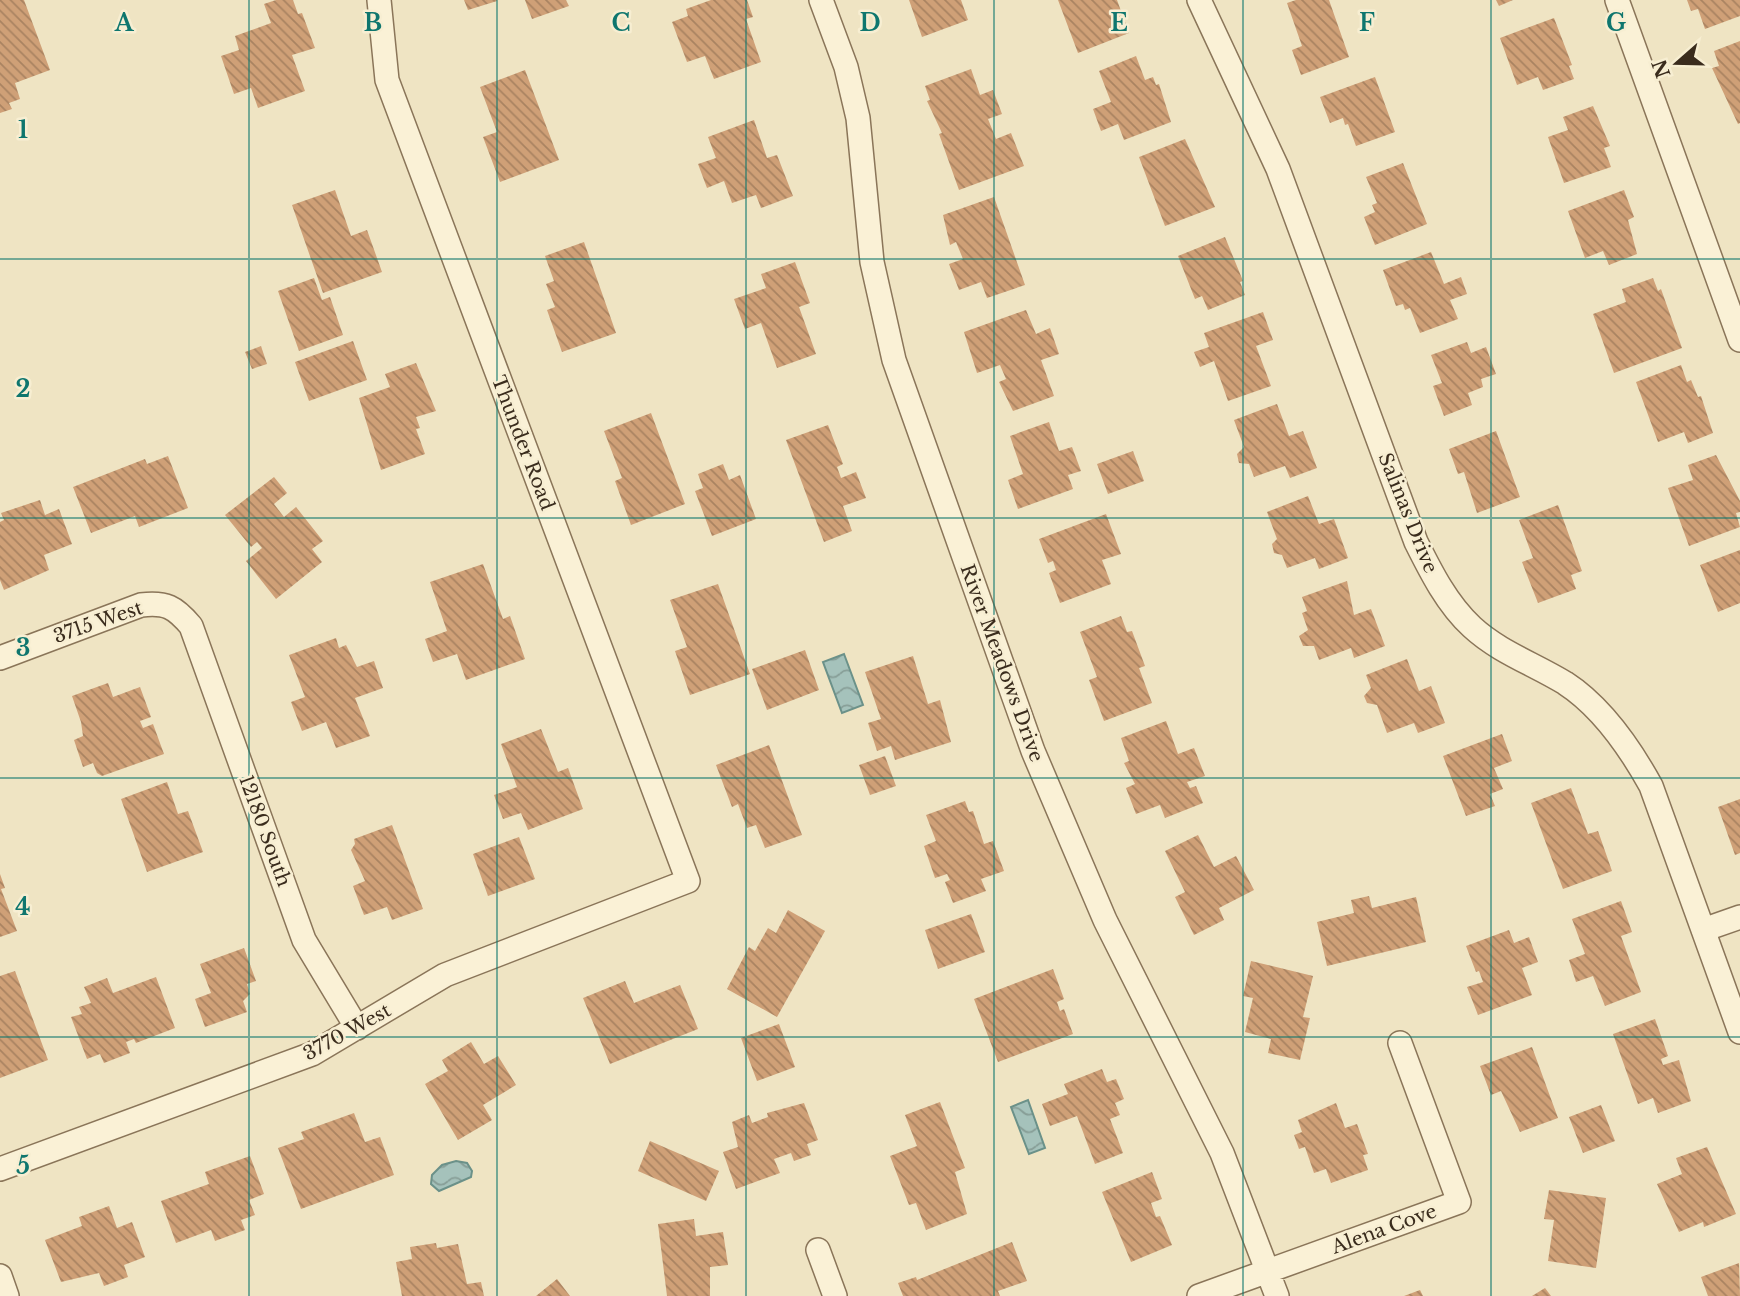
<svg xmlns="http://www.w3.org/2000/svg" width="1740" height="1296" viewBox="0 0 1740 1296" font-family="'Libre Baskerville',serif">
<defs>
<pattern id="water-waves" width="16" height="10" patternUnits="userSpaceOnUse" patternTransform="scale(1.75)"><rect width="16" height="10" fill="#a5c2bb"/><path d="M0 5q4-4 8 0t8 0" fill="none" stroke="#879e97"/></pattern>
<pattern id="building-back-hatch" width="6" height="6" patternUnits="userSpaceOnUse" patternTransform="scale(1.75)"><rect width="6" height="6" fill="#cfa077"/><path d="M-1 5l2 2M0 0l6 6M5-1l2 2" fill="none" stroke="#a98361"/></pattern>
</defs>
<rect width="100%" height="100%" fill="#efe4c3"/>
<!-- water -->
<path fill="url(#water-waves)" stroke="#6b9189" stroke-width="2" d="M844,654L863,705L842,713L823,662Z
M1028,1100L1045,1148L1029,1154L1011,1107Z
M456,1161L467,1163L472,1171L471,1177L439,1191L431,1184L432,1175L442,1165Z"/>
<!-- building -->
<path fill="url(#building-back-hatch)" d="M0,0H24L50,70L15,83L20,99L9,103L12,109L0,113Z
M276,0H293L298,14L302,13L315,48L292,55L305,91L258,108L251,88L234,94L221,56L239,50L235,36L271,23L264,4Z
M464,0H497V1L468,10Z
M525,0H566L569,6L532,19Z
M711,0H747L753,17L746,19L761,62L714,79L705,56L687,62L672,22L688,16L686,9Z
M909,0H961L968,20L922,37Z
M1058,0H1117L1129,33L1078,53Z
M1296,0H1329L1349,57L1301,75L1292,50L1302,46L1287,3Z
M1496,0H1513L1499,6Z
M1687,0H1740V16L1705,29L1698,9L1691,11Z
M1554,18L1572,65L1569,66L1574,79L1543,90L1538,77L1517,85L1500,38Z
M1740,41V123L1738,124L1712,68L1719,66L1714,51Z
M1136,56L1145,80L1153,77L1156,85L1159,84L1171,122L1124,140L1118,124L1101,131L1093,109L1111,102L1099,71Z
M971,69L980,95L993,90L1002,114L988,119L996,139L1011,133L1024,166L959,190L939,134L942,133L927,101L930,100L925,86Z
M525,70L559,160L500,182L483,137L497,132L480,87Z
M1375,77L1395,132L1356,146L1348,124L1345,125L1343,118L1330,123L1320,97Z
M1593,106L1610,146L1604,148L1611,167L1564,183L1548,137L1568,130L1563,117Z
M754,120L767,158L777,155L793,196L761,208L756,195L732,203L724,181L707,188L698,164L716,158L708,137Z
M1185,139L1215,207L1165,226L1139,157Z
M1403,163L1427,224L1375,245L1364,217L1375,212L1372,205L1377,203L1366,177Z
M335,190L351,236L367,230L382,272L323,293L292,205Z
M1624,190L1634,217L1628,220L1637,254L1609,265L1603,251L1585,258L1568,211Z
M994,197L1025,285L987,298L981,282L959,290L949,264L963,259L956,242L950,245L943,215Z
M1225,237L1243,281L1240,282L1245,295L1208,310L1202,296L1195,299L1178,256Z
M584,242L616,333L562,352L547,310L555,307L546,284L554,281L545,256Z
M1431,252L1444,284L1461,277L1467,294L1450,300L1458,319L1420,333L1410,308L1405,310L1403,304L1396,306L1383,270Z
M795,262L810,303L799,307L816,354L777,368L761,323L745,329L734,299L766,288L761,274Z
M314,278L322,300L330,297L343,335L299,351L278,291Z
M1653,278L1658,291L1661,289L1682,348L1614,373L1593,314L1626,302L1622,289Z
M1026,310L1036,334L1050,328L1059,354L1041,360L1054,396L1013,411L999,382L1006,379L1000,365L977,373L964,332Z
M1263,312L1273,340L1256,346L1271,386L1228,401L1214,361L1200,367L1194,352L1209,347L1204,333Z
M353,341L367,380L309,401L295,362Z
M1467,342L1471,353L1486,347L1496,374L1481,379L1483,387L1468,393L1472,405L1444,416L1433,386L1442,383L1431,355Z
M261,346L267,364L252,369L245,352Z
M416,363L436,411L416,417L420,428L416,429L425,454L381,470L359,398L390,387L385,374Z
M1681,365L1687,382L1691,380L1698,397L1701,396L1713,433L1688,443L1684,432L1658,442L1636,382Z
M1277,404L1289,436L1303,431L1317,468L1290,478L1285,466L1254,477L1249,464L1239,463L1237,454L1244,447L1234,420Z
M651,413L685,504L631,525L615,481L622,478L604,431Z
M1049,422L1059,451L1072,447L1081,471L1068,475L1073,489L1018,509L1008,480L1023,474L1010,436Z
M828,425L843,464L837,467L841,478L856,472L866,498L843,506L852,531L824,542L786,440Z
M1496,431L1520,497L1477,513L1464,472L1458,474L1449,449Z
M1133,451L1144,481L1108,494L1097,464Z
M1716,455L1740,501V512L1736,513L1740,527L1689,546L1668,488L1693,480L1688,465Z
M168,456L188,508L139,527L135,516L91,533L73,487L145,459L147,464Z
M723,464L729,480L740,475L756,519L712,536L695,491L703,488L698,474Z
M274,477L287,493L274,504L284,517L296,507L323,541L312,549L322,562L276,599L246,561L262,548L257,542L251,547L225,515Z
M1308,496L1319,524L1334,519L1348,558L1319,569L1315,558L1287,568L1282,555L1274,553L1272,544L1277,539L1267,512Z
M40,500L45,515L59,509L72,544L44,555L49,570L4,590L0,580V522L4,520L1,513Z
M1558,505L1582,571L1571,575L1576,589L1538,603L1522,562L1533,558L1519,520Z
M1106,514L1121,554L1102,560L1111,584L1060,603L1049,573L1056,570L1053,561L1048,563L1039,539Z
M1740,550V603L1718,612L1700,565Z
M483,564L503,619L510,616L525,659L466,680L457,654L433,662L425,639L447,631L430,582Z
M1347,581L1354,615L1371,609L1385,646L1354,658L1351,648L1319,660L1314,646H1303L1299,636L1308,630L1302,613L1307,611L1302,597Z
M718,584L750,674L690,695L675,651L687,647L670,600Z
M1121,616L1127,632L1132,631L1145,666L1139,668L1152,703L1104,721L1089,680L1097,677L1080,632Z
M336,638L339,648L346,645L357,667L374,661L383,688L355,698L370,736L336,748L326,722L302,731L291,702L305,697L289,655Z
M805,650L819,690L767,710L752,669Z
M913,656L928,704L940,700L951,742L895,760L891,746L877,751L868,723L881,719L865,672Z
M1407,659L1419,691L1431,686L1445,723L1418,733L1414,723L1387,733L1377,705L1367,703L1364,696L1371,688L1366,675Z
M108,683L113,697L140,687L151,717L140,721L143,728L153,724L164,754L102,776L97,773L93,763L83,767L74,740L83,736L81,722L72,696Z
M1166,721L1178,754L1194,748L1205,776L1187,782L1190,788L1196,786L1203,803L1165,818L1160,805L1136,814L1126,788L1135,784L1124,763L1129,761L1121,738Z
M541,729L558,772L568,768L583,809L528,830L521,813L503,819L494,795L517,787L501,744Z
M1502,734L1512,761L1494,768L1503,789L1490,794L1495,806L1466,816L1443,756Z
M769,745L802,835L765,848L756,825L747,828L738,804L732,807L716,765Z
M885,756L896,786L870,795L859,765Z
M167,782L178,814L188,811L203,852L147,872L121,799Z
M1571,788L1588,834L1598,831L1612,871L1563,889L1531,803Z
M1740,799V853L1735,855L1718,807Z
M965,801L969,812L973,811L984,844L993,841L1004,871L981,879L986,891L953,903L945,882L950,880L947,874L935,878L924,846L936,841L926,815Z
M392,825L423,909L392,920L387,907L364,915L353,886L365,881L351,850L355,844L354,839Z
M1198,835L1214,867L1236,856L1254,890L1219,908L1224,920L1194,935L1175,897L1185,892L1165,851Z
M519,837L535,879L488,896L473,854Z
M0,874L5,888L1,889L17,931L0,937Z
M1369,896L1372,908L1416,897L1426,942L1327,966L1317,922L1354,913L1351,900Z
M1621,901L1632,932L1621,936L1641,992L1605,1006L1593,976L1576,982L1569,960L1585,954L1572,919Z
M788,910L825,931L777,1017L727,989L749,947L755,951L768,928L776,933Z
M971,914L985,952L938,969L925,930Z
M1509,930L1514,943L1529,937L1538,962L1522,968L1532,995L1478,1015L1467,987L1483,982L1479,971L1476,972L1466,946Z
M244,948L256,981L247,984L250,994L243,1001L247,1012L205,1027L195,999L211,993L200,964Z
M1251,961L1313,976L1303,1017L1310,1018L1300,1060L1268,1053L1271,1039L1245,1032L1253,998L1243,996Z
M1053,969L1064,999L1057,1002L1060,1011L1064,1009L1073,1034L998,1062L974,999Z
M15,971L48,1060L0,1078V976Z
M156,977L175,1028L136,1043L134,1039L126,1042L130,1053L104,1063L100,1054L87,1059L71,1017L82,1014L79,1007L91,1003L84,987L107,978L113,993Z
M625,981L634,1003L680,985L698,1029L610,1064L583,998Z
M1655,1019L1668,1056L1661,1059L1663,1065L1679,1060L1691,1101L1658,1113L1653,1098L1638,1104L1613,1034Z
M779,1024L795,1067L757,1081L741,1038Z
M471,1042L484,1064L498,1056L516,1085L483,1105L492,1120L458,1140L425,1084L448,1071L442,1060Z
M1532,1047L1558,1118L1520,1132L1501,1091L1491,1095L1480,1066Z
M1102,1069L1107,1082L1116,1079L1124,1099L1115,1103L1120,1115L1110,1119L1123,1153L1095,1164L1077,1116L1050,1126L1042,1104L1068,1094L1064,1084Z
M940,1102L965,1168L955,1172L967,1214L926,1230L916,1203L909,1205L890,1156L917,1146L905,1115Z
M804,1103L818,1140L807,1144L811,1155L794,1161L791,1153L774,1159L780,1173L736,1189L723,1152L738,1147L732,1122L749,1115L752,1123L768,1117L767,1113Z
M1336,1103L1345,1128L1357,1124L1368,1154L1363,1155L1368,1170L1331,1183L1326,1169L1314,1173L1305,1147L1299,1149L1294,1135L1302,1132L1298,1120Z
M1601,1105L1615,1141L1583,1153L1569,1117Z
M354,1113L365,1142L380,1137L394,1175L301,1209L278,1148L304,1139L301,1132Z
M650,1141L719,1171L706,1201L638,1171Z
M1707,1147L1736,1214L1704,1227L1703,1222L1679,1232L1657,1184L1682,1174L1676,1158Z
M250,1156L264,1194L249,1200L255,1215L241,1220L245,1230L215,1241L211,1230L176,1243L161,1201L209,1184L205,1172Z
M1152,1172L1162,1199L1151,1203L1156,1217L1160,1216L1172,1245L1131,1262L1102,1192Z
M1549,1190L1606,1198L1596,1268L1548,1261L1554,1220L1544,1219Z
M109,1206L117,1228L132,1222L145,1257L124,1265L128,1277L104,1286L99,1273L61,1282L45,1240L82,1226L79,1217Z
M694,1219L696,1236L723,1232L728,1265L710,1267V1296H667L658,1224Z
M1012,1242L1027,1281L998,1291L1000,1296H903L898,1283L916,1277L917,1280Z
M436,1243L437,1248L458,1244L467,1284L481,1282L484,1296H402L396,1262L412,1259L410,1247Z
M1739,1263L1740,1296H1708L1701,1277Z
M557,1279L570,1296H536Z
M1545,1288L1551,1296H1532Z
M1420,1290L1423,1296H1404Z"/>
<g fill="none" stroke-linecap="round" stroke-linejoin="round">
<!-- street casing -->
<g stroke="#8a7559" stroke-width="26">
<path id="street" d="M821,0L846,67L858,118L872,262L894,360L1033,751L1105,920L1222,1153L1277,1296
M1199,0L1278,169L1416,542C1431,572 1447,604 1472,627C1499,652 1534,664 1565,683C1602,707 1630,748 1651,786L1740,1032
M1617,0L1740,340
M0,658L141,605C166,602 175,607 191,626L304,940L357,1028
M1703,930L1740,917
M0,1169L312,1054L445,975L688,881L387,80L379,0
M818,1250L835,1296
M0,1276L7,1296
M1199,1296L1459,1202L1400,1043"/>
</g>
<!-- street -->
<use href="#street" stroke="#faf1d6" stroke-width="23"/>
</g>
<!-- grid -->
<path fill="none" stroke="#0f766e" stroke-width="2" stroke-opacity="0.55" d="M249,0V1296M497,0V1296M746,0V1296M994,0V1296M1243,0V1296M1491,0V1296M0,259H1740M0,518H1740M0,778H1740M0,1037H1740"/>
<g text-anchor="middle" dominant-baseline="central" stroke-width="5" stroke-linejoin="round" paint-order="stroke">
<!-- street labels -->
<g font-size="19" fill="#3a2c1d" stroke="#f7eed2">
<text transform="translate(523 443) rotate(69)">Thunder Road</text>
<text transform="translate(1408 513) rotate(68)">Salinas Drive</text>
<text transform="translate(98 622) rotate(-19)">3715 West</text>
<text transform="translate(1002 663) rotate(70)">River Meadows Drive</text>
<text transform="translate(265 831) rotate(70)">12180 South</text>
<text transform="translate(347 1032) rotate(-29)">3770 West</text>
<text transform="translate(1384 1229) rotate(-20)">Alena Cove</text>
</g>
</g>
<g font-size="23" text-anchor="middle" font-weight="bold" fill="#0f766e" stroke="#f7eed2" stroke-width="5" stroke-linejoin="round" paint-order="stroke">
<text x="124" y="31">A</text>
<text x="373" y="31">B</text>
<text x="621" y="31">C</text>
<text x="870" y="31">D</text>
<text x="1119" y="31">E</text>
<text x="1367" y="31">F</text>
<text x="1616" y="31">G</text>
<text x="23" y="138">1</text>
<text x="23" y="397">2</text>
<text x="23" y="656">3</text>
<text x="23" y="915">4</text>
<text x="23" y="1174">5</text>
</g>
<!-- north arrow -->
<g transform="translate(1677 63) rotate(250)" stroke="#f7eed2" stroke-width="5" paint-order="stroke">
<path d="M0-5L12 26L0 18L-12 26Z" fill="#3a2c1d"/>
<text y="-10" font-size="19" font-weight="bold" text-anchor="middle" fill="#3a2c1d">N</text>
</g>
</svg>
